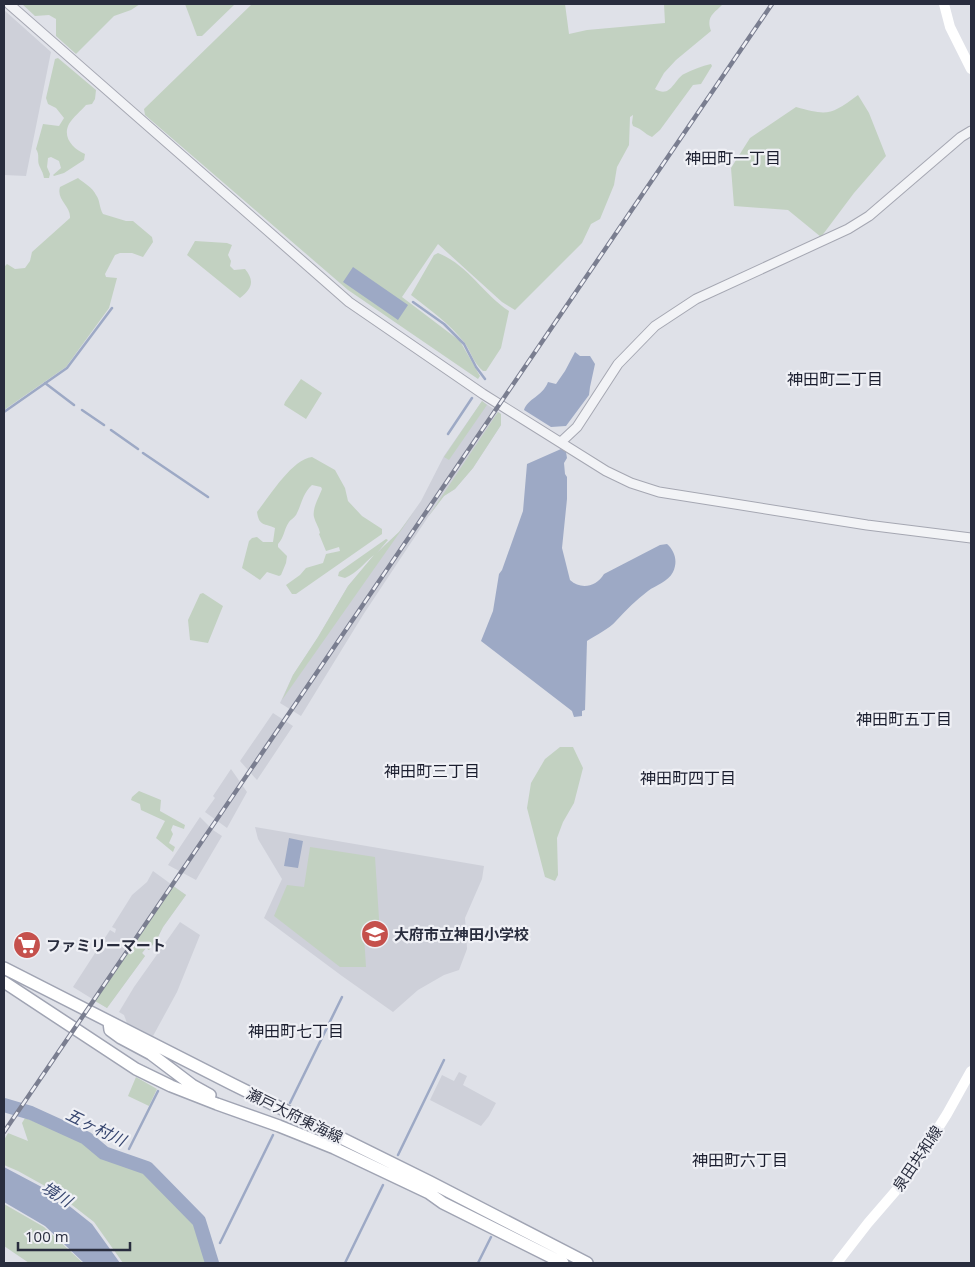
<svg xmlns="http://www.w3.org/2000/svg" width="975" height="1267" viewBox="0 0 975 1267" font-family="'Open Sans','Noto Sans JP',sans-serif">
<rect width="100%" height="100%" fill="#dfe1e8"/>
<!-- built -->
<path fill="#ced0d9" d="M4,10L51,52L26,176L4,175Z
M482,401L501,414V425L473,468L455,489L444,496L428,517L363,615L301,716L280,703L293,675L318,637L348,586L375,554L399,532L421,501L444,456Z
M273,713L293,726L257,780L240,761Z
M231,769L247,792L227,828L205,812L215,798L213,796Z
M200,817L213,830L222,836L196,880L168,865Z
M255,827L484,866L482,879L465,918L467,949L459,970L444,975L418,990L393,1012L342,976L264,918L282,879L258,839Z
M153,871L186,895L163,927L158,937L149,950L146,948L142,953L145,956L107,1008L73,987L110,930L115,933L116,929L112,927L132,895L147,882Z
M180,922L200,935L177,992L153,1036L127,1023L124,1015L119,1012L134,987Z
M459,1072L467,1076L463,1085L496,1103L489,1116L481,1126L430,1100L442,1075L454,1081Z"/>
<!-- green -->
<path fill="#c2d1c1" d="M22,4H140L131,10L114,16L76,54L56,36V19L49,15L35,16Z
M185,4H235L202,36H197Z
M252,4H565L569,34L587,30L665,23L664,4H723C713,14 706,17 711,31L676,60L664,73L655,89C671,99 674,79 684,74C692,70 702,66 711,64L712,66L701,84L693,85L660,130L652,137C643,133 644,130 633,126L632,123L633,115L630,117L629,145L617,167L614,185L600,219L591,224L582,243L515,310L502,302L438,244L402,297L460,341L480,376L478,379L348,290L145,115L144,109Z
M58,58L96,90L95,99L92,104L86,105C81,111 73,117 69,124C62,137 73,149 85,154L84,160L64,173L54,176L53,175L61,168L59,161L51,157L48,158L47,167L50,174L49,178H44C43,172 41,170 39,165C37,159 40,155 36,149L43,124L59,126L64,118L56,108L48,104L46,98L55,59Z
M858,95L869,113L886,156L854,193L821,237L788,210L734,206L731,168L750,138L796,107C828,116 831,115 858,95Z
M78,178C84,183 93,188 96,195C100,200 99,207 103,214L126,221H133L152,237L153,242L143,257L132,253H120L115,255L105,274L106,277L117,278L109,308L66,367L4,410V267L7,264L15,269L25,268L30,261L32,252L70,218C71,206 56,200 60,187Z
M195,241L227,243L232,245L228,255L231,261L230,266L234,270L245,269C255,281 252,289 240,298L187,255Z
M438,253C467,264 484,295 509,311L501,348L486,371H483C473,363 471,351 464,342C449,323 430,310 411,295L434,255Z
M301,379L322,393L306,419L284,405L285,402Z
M482,401L487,405L449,460L444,457Z
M498,412L501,414V425L473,468L455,489L444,496L428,517Z
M312,457L335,470L345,488L348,501L362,516L382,529V534L296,594H292L286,585L300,575L306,568L323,563L326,554L340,551L339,547L326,551L319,534L320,533C319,527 315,522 314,517C312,509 319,497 322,489L321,487L312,485C303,493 302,503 297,513C295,518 291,519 289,522C284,529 284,538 278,544V547L287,556L286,563L281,575L279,576L267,572L260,580L242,568L249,541L252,538L257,537L263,542H273L275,528C265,523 259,527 257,512C269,497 292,459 312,457Z
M414,512L282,700L293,675L318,637L348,586L374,555C363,564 358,572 345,578L338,576L339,572L386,539L388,540L377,553L399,532Z
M203,593L223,606L208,643L190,640L188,620L200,594Z
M560,747H573L583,768L574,803L563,822L557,838L558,875L555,881L545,877L527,808L531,783L545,759Z
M139,791L161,800L160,811L185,825L184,829L173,825L171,830L173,834L169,843L175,847L173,852L156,838L165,821L141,810L140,804L131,800L132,797Z
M310,847L375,857L380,934L364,935L366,967H340L274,916L287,885L304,887Z
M173,886L186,895L163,927L158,937L149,950L146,948L142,953L145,956L107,1008L95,1001Z
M136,1077L157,1089L149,1106L128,1096Z
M25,1118L84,1140L103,1156L145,1171L196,1223L209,1263H123L94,1222L54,1191L18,1171L4,1165V1140L8,1133L28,1141L22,1123Z
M4,1204L44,1227L83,1263H29L4,1246Z"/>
<!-- water -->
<path fill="#9da9c5" d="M353,267L408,305L398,320L343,282Z
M575,352L580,356H590L595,364L590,387L589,395L566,426L551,427L524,410C528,398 542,397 548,382L556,384L565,371Z
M561,449L566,452L567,458L564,463L565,474L567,477V499L562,548L570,580C581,590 596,587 604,574L660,545L667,544C675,551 678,562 673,572C668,582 656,585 648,591C636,600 626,610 616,621C609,629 596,635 587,641L585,710L582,711V716L574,717L572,711L481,641L493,611L499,574L502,570L523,511L527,464Z
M289,838L303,841L298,868L284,866Z
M4,1167L53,1193L92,1224L120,1263H84L45,1226L4,1202Z"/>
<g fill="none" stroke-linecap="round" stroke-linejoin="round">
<!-- stream -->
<path stroke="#9da9c5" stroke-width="2.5" d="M413,302L444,324L464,344L476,367L485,379
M45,383L74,405
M82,410L104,425
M4,412L67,368L112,308
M111,430L138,449
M448,434L472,398
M143,453L208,497
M290,1103L342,997
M129,1149L158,1091
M398,1155L444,1060
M124,1160L126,1156
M220,1243L273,1135
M206,1246L212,1245
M345,1263L383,1185
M478,1263L491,1237"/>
<!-- river -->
<path stroke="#9da9c5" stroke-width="14" d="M4,1105L31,1113L86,1138L104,1153L147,1168L199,1221L212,1263"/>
<!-- tertiary casing -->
<g stroke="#a5a7b2" stroke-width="11">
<path id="tertiary" d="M9,4L349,302L483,394L606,471L631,483L659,492L867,525L971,538
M561,442L577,427L618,364L655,326L696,299L848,229L869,216L961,137L971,131"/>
</g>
<!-- primary casing -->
<g stroke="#a0a4b3" stroke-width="14">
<path id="primary" d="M4,968L232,1084L430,1182L587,1263
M4,982L136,1069L171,1086L217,1104L279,1126L334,1148L429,1193L443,1203L563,1263
M109,1022L110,1030L121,1038L151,1054L192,1085L210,1095"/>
</g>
<!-- tertiary -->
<use href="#tertiary" stroke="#f2f3f6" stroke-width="9"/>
<!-- secondary -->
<path stroke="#fff" stroke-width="10" d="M944,4L950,27L971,69
M837,1263L868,1223L906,1179L947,1114L971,1071"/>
<!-- primary -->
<use href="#primary" stroke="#fff" stroke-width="11"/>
<!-- rail casing -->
<g stroke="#7a7e90" stroke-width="4.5">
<path id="rail" d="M4,1132L772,4"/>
</g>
<!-- rail -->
<use href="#rail" stroke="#eff0f5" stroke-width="2.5" stroke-dasharray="8" stroke-linecap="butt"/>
</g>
<!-- icons -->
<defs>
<g id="school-disc" transform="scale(1.4375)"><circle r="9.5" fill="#c5504c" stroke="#eff0f5"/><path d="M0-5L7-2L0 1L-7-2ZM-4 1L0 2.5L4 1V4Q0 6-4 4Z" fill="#fff"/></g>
<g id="supermarket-disc" transform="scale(1.4375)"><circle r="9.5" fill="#c5504c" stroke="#eff0f5"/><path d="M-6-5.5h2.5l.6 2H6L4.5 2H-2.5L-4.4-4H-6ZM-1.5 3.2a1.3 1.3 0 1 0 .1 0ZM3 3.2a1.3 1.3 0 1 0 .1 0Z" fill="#fff"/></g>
</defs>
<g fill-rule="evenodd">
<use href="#school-disc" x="375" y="934"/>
<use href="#supermarket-disc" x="27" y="945"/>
</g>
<g text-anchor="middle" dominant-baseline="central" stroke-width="4.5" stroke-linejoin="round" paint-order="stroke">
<!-- poi labels -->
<g font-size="15" font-weight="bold" fill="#292d3e" stroke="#eff0f5" text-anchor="start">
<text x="394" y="934">大府市立神田小学校</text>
<text x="46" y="945">ファミリーマート</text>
</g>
<!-- street labels -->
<g font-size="15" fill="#292d3e" stroke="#eff0f5">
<text transform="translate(295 1115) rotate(26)">瀬戸大府東海線</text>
<text transform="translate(917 1158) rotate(-56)">泉田共和線</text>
</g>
<!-- neighbourhood labels -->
<g font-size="16" fill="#1b1e2f" stroke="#eff0f5">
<text x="733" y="158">神田町一丁目</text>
<text x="835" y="379">神田町二丁目</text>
<text x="904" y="719">神田町五丁目</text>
<text x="432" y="771">神田町三丁目</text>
<text x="688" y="778">神田町四丁目</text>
<text x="296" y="1031">神田町七丁目</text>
<text x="740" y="1160">神田町六丁目</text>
</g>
<!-- water labels -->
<g font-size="16" font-style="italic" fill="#36456f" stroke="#eff0f5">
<text transform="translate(96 1127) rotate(26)">五ヶ村川</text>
<text transform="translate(57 1194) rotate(32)">境川</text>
</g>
</g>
<!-- border -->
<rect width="975" height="1267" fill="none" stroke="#292d3e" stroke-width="10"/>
<!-- scale -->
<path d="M18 1242v8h112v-8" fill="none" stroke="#292d3e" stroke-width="2.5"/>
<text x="25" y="1242" font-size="15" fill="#292d3e" stroke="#eff0f5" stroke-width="4" paint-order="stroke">100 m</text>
</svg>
